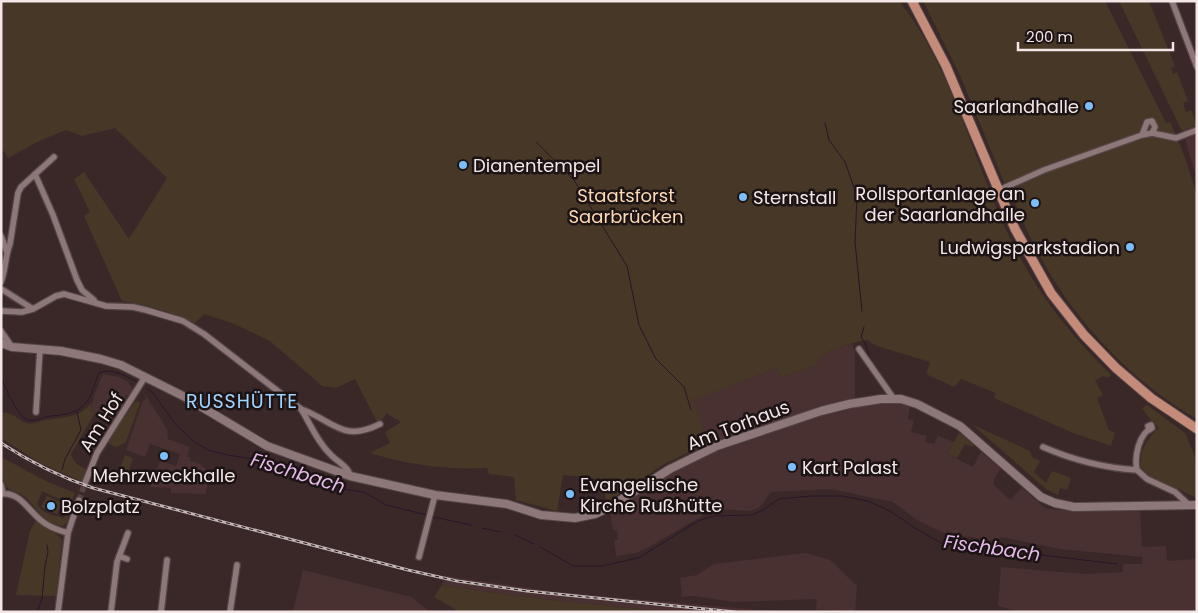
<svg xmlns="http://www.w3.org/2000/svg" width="1198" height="613" viewBox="0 0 1198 613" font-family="Poppins,sans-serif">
<rect width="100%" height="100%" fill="#3a2829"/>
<!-- built -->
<path fill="#493031" d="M1197,135V180L1185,139Z
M852,343L855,352V407L876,402H897L910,406L908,419L914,420L911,432L927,436L925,442L934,444L938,436L954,442L948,454L973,467L981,452L1001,469L996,475L993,484L1010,500L1022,488L1045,508L1060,510H1140L1142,547L1166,546L1167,561L1197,559V612H1020L998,606L1001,567L1084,574L1123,572V564H1142V557L1060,549L1002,537L994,541L944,533L917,520L893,502L831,489L771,492L760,507L751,511L714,509L649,547L636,553L616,556L614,540H618L617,530H613L610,512L655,482L690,462L712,454L692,400L777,368L781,377L815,365L821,357L829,351Z
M103,374L119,377L128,382L134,390L130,396L126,395L125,398L127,400L115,419L112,418L111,422L91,411L94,395Z
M143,391L167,429L168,439L190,447L187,456L191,458L190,461L200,464L207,470L209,475L206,494L171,493V488L150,487L160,461L176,466L180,454L150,444L145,457L126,450L142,403L146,398Z
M806,553L830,560L857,586L855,612L816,609L817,599L734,602L694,596L682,597L680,578L697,575L714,564Z
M303,570L411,597L430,612H293Z
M446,576L556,592L781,612H668L514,596L442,585Z"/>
<!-- green -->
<path fill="#473726" d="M1,1H899C950,64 973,158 1007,232C1032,286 1068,333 1111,375L1108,378L1103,376L1095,380L1103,395L1097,398L1109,430L1115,433L1111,446L1071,432L994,398L996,393L961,379L954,387L926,374L930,362L877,346L867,340L852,343L829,351L821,357L816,365L781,377L777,368L693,400L708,443L664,464L606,503L604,481L587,477L563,475L557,511L516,500L514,477L489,474L487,468C447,470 409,465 370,453L390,443L385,432L401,422L386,413L384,418L377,422L355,379L336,388L322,386L270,341L232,323L204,314L195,323C175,313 145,304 122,301L84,216L90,212L74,179L84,172L129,239L167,178L115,128L82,136L66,130L39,141L8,158L4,151L1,152Z
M923,1H1105L1166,123L1170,122C1181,145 1189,168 1196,193L1197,419C1111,369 1044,286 1012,193L1009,194L959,73Z
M1119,1H1149L1175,66L1171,68L1173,74L1177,72L1188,101L1183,103L1186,112L1191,110L1197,125L1182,131Z
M137,401L140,403L126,442L117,447L109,444V440L135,402Z
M92,402L91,411L95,413L71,454C73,462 79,466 86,469L83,482L40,463L1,438V412C6,413 12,414 16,417C20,419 22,422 26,423C34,425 38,421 46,420C64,417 80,418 92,402Z
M1147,405L1185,433L1197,461V498L1150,476L1141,467C1139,451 1147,439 1159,428L1152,422L1142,408Z
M973,425L1030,451L1032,457L1040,461L1034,472L1046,483L1052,471L1071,478L1067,490L1060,488L1058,495L1046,489Z
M959,433L974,445L973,447L965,444L957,458L948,454Z
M125,455L133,458L127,476L118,473Z
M1,457L46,481L75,493L71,502L64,501L42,491L37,504C43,514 53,515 64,518L69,508H71L67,522L63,526C39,522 40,509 24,496C19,492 11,492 7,487C0,478 1,468 1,457Z
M47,496L62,503L57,514L41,507Z
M36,521C45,529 56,531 62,540L56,596L16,595L30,531Z
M442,585L514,596L668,612H460L434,597Z"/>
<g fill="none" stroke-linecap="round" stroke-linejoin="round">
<!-- stream -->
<path stroke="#28152a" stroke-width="1" d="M825,123L829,140L845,162L857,196L855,242L862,311
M536,142L574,180L627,266L639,325L656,359L684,387L691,410
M864,327L861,337L865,343L869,356
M1,378C6,388 15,411 24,418C31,423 39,419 46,417C52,415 59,416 65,414C90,410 91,393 99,373C112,367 126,377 138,382
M146,388L153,393L176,425L196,443L208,450L227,455L254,459L306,478L343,489L364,492L386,505L427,515
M62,470L65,459L81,430L77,412
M433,517L471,525
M482,528L500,532
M515,535L534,544
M540,547L573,566H601L625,561L640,557L698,521L713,516L752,515L763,510L779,499L811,496H842L868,501L890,511L915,528L941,543L1117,564
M37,612L42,599L45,566L48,552L47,545"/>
<!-- minor-tunnel -->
<path stroke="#564445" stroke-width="5.5" stroke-dasharray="5.5 3" stroke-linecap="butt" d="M79,500L85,483"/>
<!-- minor casing -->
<g stroke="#534445" stroke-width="8">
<path id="minor" d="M1172,1L1197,67
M1142,135L1147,122L1152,121L1155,127L1152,133
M35,174L53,215L77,280L82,290L94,300
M999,190L1044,170L1142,135L1152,133L1176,138L1197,130
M1,236L7,252
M1,282C6,269 5,256 10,244L18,193L21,187L54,157
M3,290L33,309
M1,311L22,312L33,309L56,296L64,294L106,306L133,307L146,310L183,321L204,334L301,409C334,421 342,443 380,424
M1,331L12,347
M859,349L894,399
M301,409C311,425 318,443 332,456C338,462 349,467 350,476
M36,412L40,349
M1149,430L1148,426L1151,425L1152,428C1139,433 1134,457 1137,470L1147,479L1175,492L1189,505
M1043,447C1073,460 1104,468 1137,470
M85,483L97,453L145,377
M1,485L3,493
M1,494C22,491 30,515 46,524C52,528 61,531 68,533
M119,556L127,559
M419,557L435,495
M58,612L68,533L79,500
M111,612L117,562L128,533
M161,612L167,560
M230,612L237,565"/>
</g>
<!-- secondary casing -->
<g stroke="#534445" stroke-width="10">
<path id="secondary" d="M1,343L12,347L61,351L101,359L121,365L185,397L267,446L350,476L435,495L507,504L541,515L575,518L595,514L608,508L670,469L717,446L821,411L849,404L881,399H901L917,404L960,426L1041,497L1055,503L1074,507L1197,505"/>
</g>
<!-- primary casing -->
<g stroke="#534445" stroke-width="11">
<path id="primary" d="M912,1L946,66L1015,229L1051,293L1084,335L1116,368L1151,398L1197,429"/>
</g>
<!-- minor -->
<use href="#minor" stroke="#8d7778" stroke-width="5.5"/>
<!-- secondary -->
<use href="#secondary" stroke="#8d7778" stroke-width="8"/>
<!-- primary -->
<use href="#primary" stroke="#c58b79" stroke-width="9"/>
<!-- rail casing -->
<g stroke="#c2b4b5" stroke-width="3">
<path id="rail" d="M1,443C30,462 60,477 93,488L408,570L457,581L527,591L735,612"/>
</g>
<!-- rail -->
<use href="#rail" stroke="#1c1314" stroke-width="1" stroke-dasharray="4" stroke-linecap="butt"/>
</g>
<!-- markers -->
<g fill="#7cbef9" stroke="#1c1314" stroke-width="2">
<circle cx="1089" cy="106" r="5"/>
<circle cx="463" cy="165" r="5"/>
<circle cx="743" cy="197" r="5"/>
<circle cx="1035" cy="203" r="5"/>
<circle cx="1130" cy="247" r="5"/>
<circle cx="164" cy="456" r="5"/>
<circle cx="792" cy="467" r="5"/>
<circle cx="570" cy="494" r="5"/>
<circle cx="51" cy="506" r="5"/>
</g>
<g text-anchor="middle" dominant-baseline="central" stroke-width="5" stroke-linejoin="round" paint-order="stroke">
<!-- poi labels -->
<g font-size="18" fill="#f2e6e6" stroke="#1c1314" text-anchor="start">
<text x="1079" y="106" text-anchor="end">Saarlandhalle</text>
<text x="473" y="165">Dianentempel</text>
<text x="1025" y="193" text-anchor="end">Rollsportanlage an<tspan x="1025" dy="21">der Saarlandhalle</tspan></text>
<text x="753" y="197">Sternstall</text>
<text x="1120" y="247" text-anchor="end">Ludwigsparkstadion</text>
<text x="802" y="467">Kart Palast</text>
<text x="164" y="475" text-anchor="middle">Mehrzweckhalle</text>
<text x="580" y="484">Evangelische<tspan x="580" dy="21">Kirche Rußhütte</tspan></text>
<text x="61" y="506">Bolzplatz</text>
</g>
<!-- park labels -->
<g font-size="18" fill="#fcd8b4" stroke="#1c1314">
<text x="626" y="195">Staatsforst<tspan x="626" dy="21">Saarbrücken</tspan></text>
</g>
<!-- street labels -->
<g font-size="18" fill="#f2e6e6" stroke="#1c1314">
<text transform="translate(101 422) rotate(-58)">Am Hof</text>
<text transform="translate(738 425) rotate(-21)">Am Torhaus</text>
</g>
<!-- neighbourhood labels -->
<g font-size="19" letter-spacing="1" fill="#a2d2fe" stroke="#1c1314">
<text x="242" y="401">RUSSHÜTTE</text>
</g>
<!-- water labels -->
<g font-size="19" font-style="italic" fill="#e5bbe9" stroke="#1c1314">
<text transform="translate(298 473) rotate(17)">Fischbach</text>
<text transform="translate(992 548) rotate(8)">Fischbach</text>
</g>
</g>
<!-- border -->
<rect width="1198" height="613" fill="none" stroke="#f2e6e6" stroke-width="5"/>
<!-- scale -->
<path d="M1018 42v8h155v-8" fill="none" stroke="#f2e6e6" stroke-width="2.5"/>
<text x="1026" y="42" font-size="15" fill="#f2e6e6" stroke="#1c1314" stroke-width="4" paint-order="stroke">200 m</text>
</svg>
